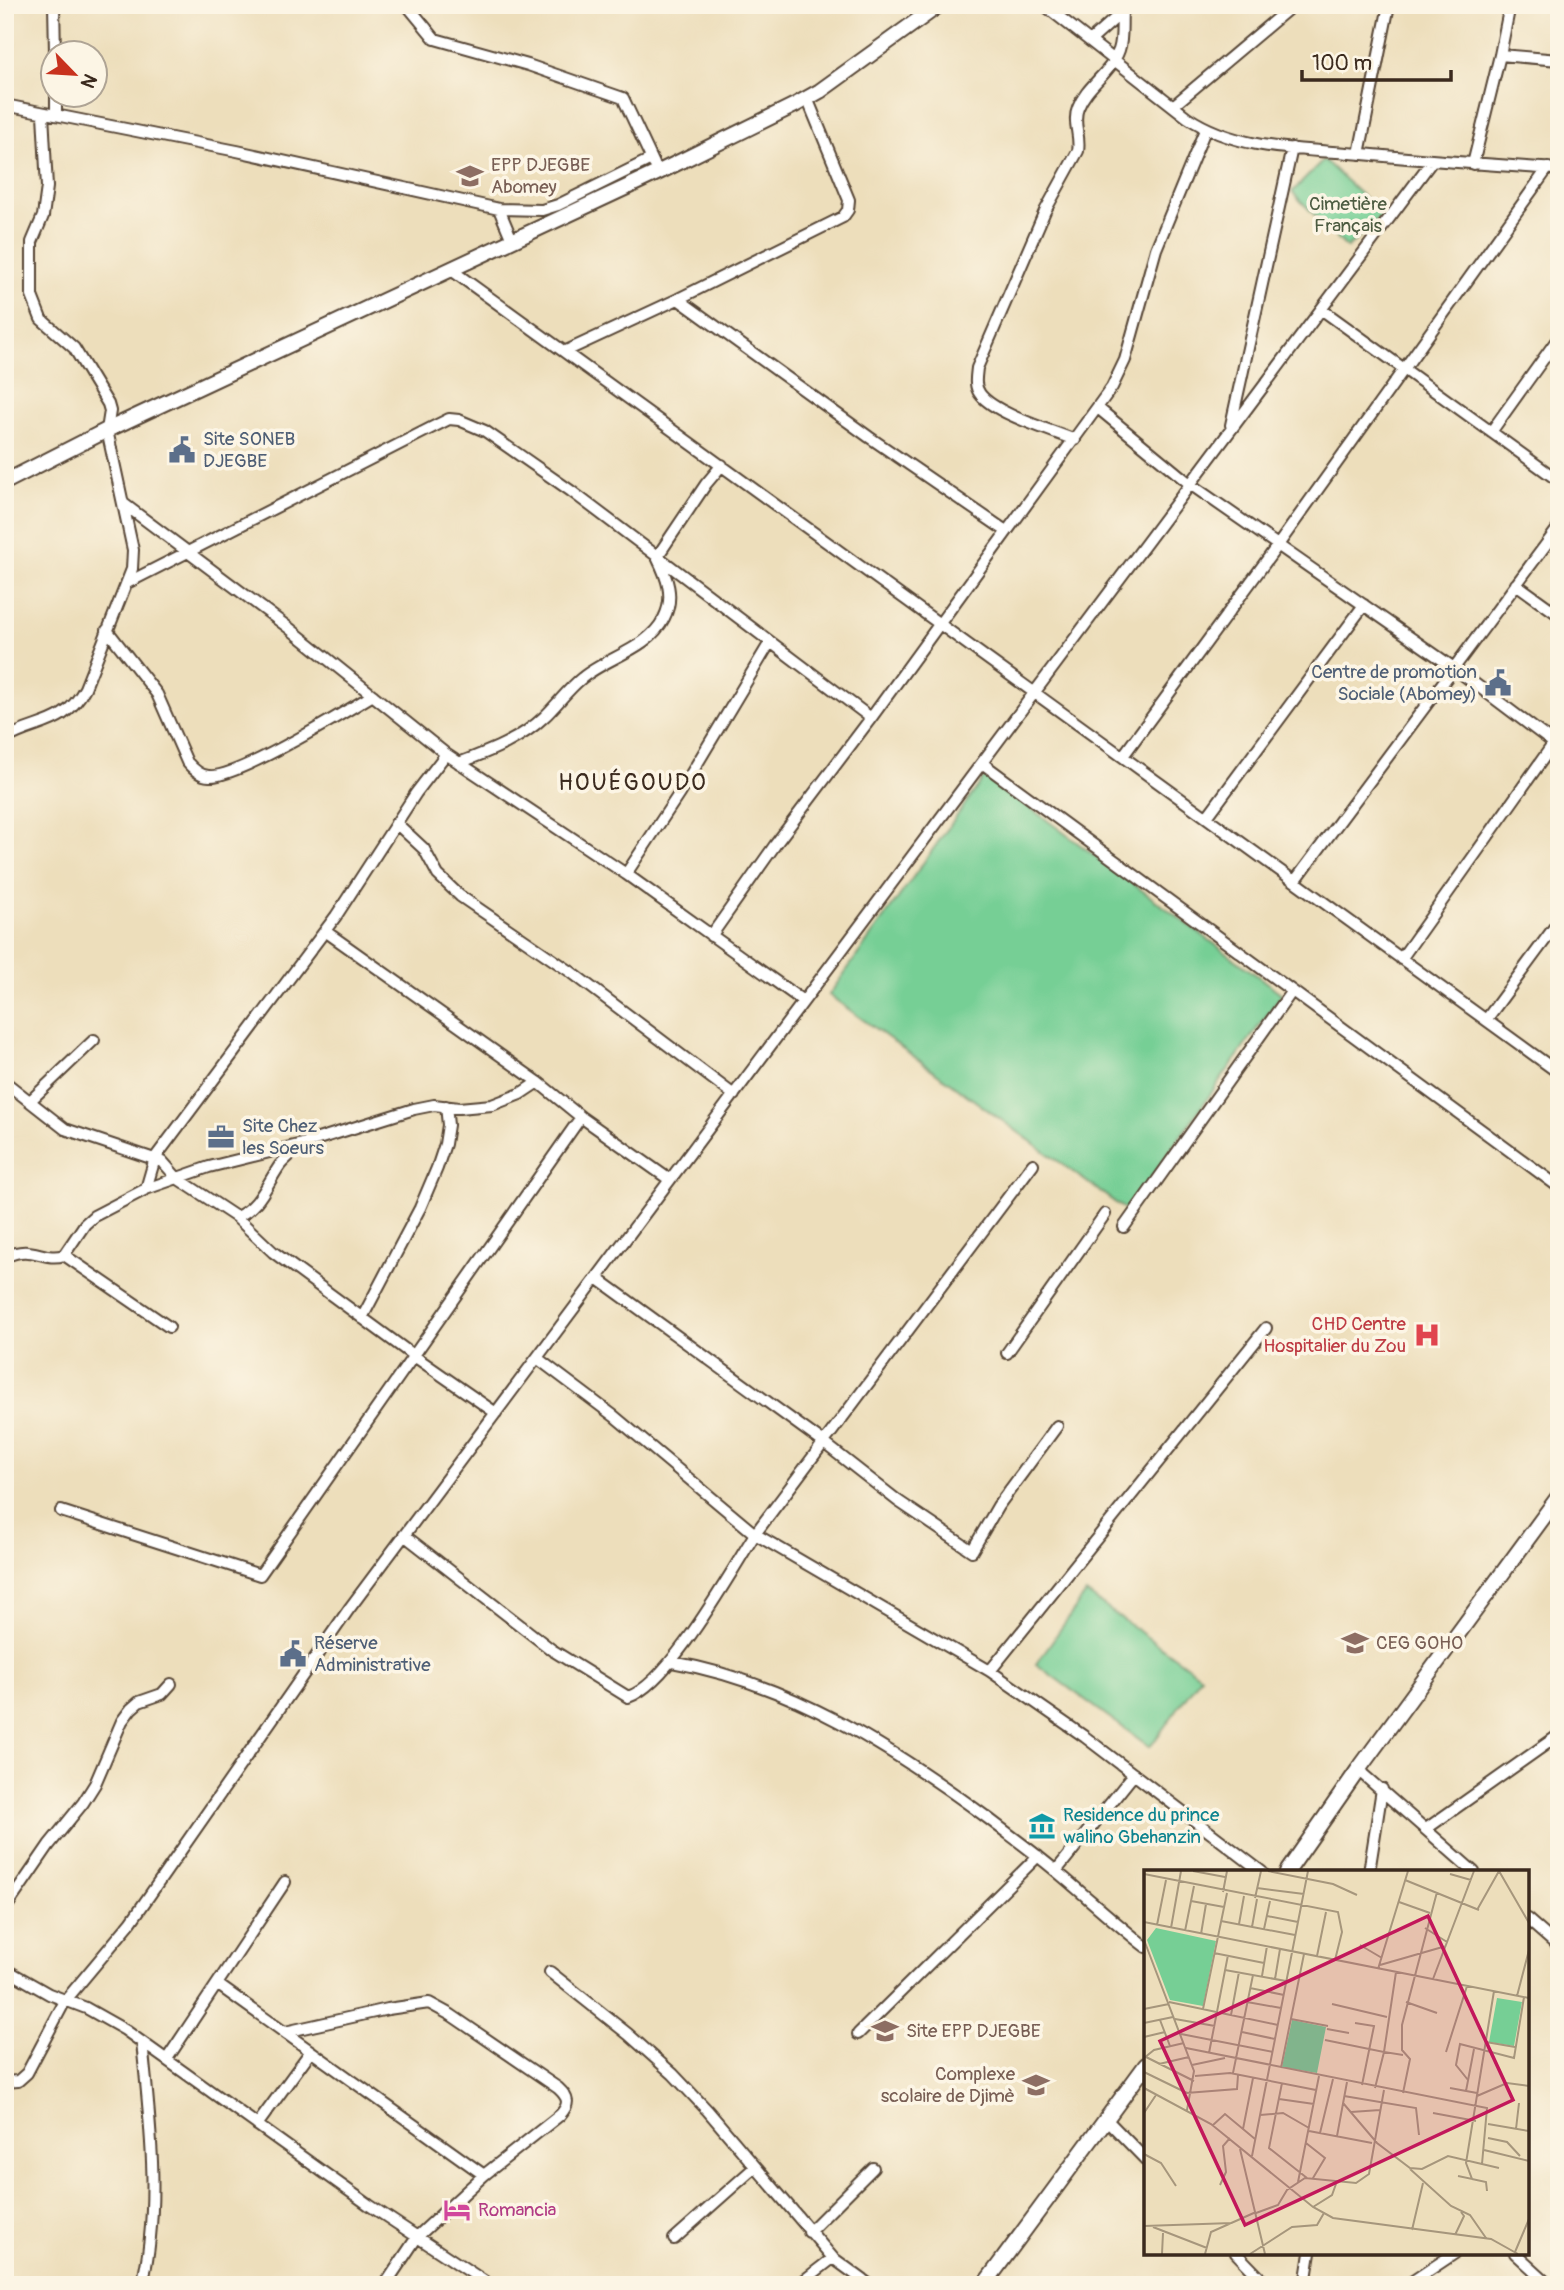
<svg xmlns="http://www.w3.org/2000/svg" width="1564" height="2290" viewBox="0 0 1564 2290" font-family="Pangolin,sans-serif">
<rect width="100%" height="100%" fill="#fcf5e5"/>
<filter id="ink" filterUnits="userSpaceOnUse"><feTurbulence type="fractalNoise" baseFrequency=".0143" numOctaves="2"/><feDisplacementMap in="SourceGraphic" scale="14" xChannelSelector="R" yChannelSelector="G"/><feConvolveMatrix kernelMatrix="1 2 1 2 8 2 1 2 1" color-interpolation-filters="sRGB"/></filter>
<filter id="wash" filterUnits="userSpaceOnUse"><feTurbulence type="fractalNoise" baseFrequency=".00686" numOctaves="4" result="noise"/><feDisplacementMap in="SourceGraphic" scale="28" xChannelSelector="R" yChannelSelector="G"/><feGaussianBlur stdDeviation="1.57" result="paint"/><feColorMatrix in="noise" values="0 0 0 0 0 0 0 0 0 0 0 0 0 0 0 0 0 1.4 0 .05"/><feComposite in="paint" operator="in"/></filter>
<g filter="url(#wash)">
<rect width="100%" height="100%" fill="#eddebb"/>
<!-- green -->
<path fill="#76cf95" stroke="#587c5a" stroke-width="2" d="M1324,160L1383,215L1347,248L1292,192Z
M986,775L1282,994L1127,1211L829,995Z
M1086,1593L1201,1676L1150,1747L1036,1664Z"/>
</g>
<g filter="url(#ink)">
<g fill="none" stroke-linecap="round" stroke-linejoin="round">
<!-- minor casing -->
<g stroke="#564536" stroke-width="14">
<path id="minor" d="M54,5L55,52
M407,5L435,39L528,65L623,98L654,164
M1044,5L1187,117C1237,151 1303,149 1362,154C1427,160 1493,165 1559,169
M1090,41L1130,5
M1500,55L1559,60
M56,94V114
M5,105L237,151L499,209L542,210L558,205L651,159
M1173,106L1293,5
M1359,154L1389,5
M1473,164L1500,55L1510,5
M499,209L512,240
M450,269L1559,1073
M678,299L869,437L1006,531
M1321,309L1559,481
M566,351L678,299L843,217L848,210L849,200L807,98
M1099,409L1190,484L1454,668L1559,747
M1231,425L1292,148
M1491,432L1559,337
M1075,440C1051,430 995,414 980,394C974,386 976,377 977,368L1045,211L1078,151C1081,136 1072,122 1078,108C1086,86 1111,73 1119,50C1123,39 1121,24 1122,12
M124,504L289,628L446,754L626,874L803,1001
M127,583L431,428L449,419L459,420L485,431L571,491L871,718
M1516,584L1559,615
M107,630L157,694L187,762C193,769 200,776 209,776C236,779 345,712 373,695
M5,739C38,720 64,727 85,688L132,569L133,550L107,430L110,411L108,404L74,348L41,319L32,296V242L43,216L47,187L43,114
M1123,756L1278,545L1548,168
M459,763C490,751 520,740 544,717C557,705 568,689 582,678C607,657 649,649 664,618C675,597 667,577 657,557L706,484L722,465
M982,763L1559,1187
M1207,817L1364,605
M396,823L424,849L438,875L460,896L571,972L734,1095
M626,874L679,794L769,644
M1295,881L1559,527
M325,931L538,1082L581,1117L670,1180
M711,936L775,845L871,718L1112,387L1125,360L1156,249L1205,130
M1401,959L1554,743
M1486,1020L1559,921
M5,1082L65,1129L163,1162L177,1178L236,1217L273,1252L414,1356L496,1413
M30,1101L94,1040
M146,1189L155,1158L336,916L416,793L446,754
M236,1217C260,1207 266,1185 280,1165C286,1158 294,1152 301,1145
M1124,1227L1292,991
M64,1255L169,1327
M5,1257C32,1243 43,1262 64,1255L85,1224L94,1216L146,1189L209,1167L302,1144L414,1109L434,1105L459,1108L492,1105L520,1094L538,1082
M597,1278L824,1443L898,1501L972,1551L998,1506L1057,1426
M362,1318L420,1208L437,1168L445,1144L448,1125L446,1106
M1007,1353L1105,1214
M537,1358L614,1416L755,1534L1033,1164
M61,1511L260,1575L581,1117
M404,1535L552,1650L628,1697C669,1684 730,1573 755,1534L990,1671L1085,1737L1262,1872
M672,1662C791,1683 893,1748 989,1819C1011,1836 1035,1853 1056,1871C1086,1896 1115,1923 1146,1947
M990,1671L1266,1328
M1358,1770L1474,1872
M1426,1829L1559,1735
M1056,1871L1134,1774
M1369,1872L1382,1789
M5,1909L49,1845L83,1803L95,1784L122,1721L131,1709L139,1702L162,1694L171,1684
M1527,1919L1559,1947
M5,1969L49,1994L86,2008L125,2030L369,2205L490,2285
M550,1972L628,2034L673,2074L708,2111L833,2258L870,2285
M217,1984L484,2175
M285,2032L388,2009L429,2003L451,2015L558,2088C569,2098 570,2104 560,2115L484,2175L417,2237L385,2285
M858,2034L1038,1856
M142,2042C150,2122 161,2206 142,2285
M167,2059L285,1882
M5,2082L18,2081L27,2073L65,2001L131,1922L349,1609L1432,161
M1106,2119L1146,2160
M257,2125L311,2051
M809,2232L873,2168
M674,2239L755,2167
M1236,2253L1267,2285
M1515,2253L1550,2285
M798,2285L833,2258
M1305,2285L1310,2253
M1407,2285L1455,2253"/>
</g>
<!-- tertiary casing -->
<g stroke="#564536" stroke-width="18">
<path id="tertiary" d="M5,482L107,430L657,173L795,105L820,91L939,5
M1287,1872L1358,1770L1559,1496
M984,2285L1146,2065"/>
</g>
<!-- minor -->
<use href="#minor" stroke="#fff" stroke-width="10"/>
<!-- tertiary -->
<use href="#tertiary" stroke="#fff" stroke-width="14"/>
</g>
</g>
<!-- icons -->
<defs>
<g id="school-bare" transform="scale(2.1)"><path d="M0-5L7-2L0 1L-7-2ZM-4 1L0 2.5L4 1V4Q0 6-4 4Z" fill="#8d6e63" stroke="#fcf5e5" stroke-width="2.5" paint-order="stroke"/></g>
<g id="civic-bare" transform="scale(2.1)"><path d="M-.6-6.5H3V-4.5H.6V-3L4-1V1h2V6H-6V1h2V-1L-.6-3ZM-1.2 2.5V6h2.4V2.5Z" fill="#5c6f8a" stroke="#fcf5e5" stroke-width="2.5" paint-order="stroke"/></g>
<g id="office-bare" transform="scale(2.1)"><path d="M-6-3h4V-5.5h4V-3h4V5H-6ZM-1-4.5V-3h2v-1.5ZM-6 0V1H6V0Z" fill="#5c6f8a" stroke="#fcf5e5" stroke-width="2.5" paint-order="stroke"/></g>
<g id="hospital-bare" transform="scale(2.1)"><path d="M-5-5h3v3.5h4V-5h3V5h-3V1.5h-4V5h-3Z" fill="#e0444e" stroke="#fcf5e5" stroke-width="2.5" paint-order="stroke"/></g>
<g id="museum-bare" transform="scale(2.1)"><path d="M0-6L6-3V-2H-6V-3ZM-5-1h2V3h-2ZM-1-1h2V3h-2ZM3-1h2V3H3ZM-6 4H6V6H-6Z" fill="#0f9aa8" stroke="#fcf5e5" stroke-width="2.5" paint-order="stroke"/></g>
<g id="hotel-bare" transform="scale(2.1)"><path d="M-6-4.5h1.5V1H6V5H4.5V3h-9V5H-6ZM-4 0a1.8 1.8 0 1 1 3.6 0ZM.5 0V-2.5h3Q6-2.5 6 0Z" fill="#d1479c" stroke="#fcf5e5" stroke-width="2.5" paint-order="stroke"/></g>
</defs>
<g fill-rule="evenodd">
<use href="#school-bare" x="470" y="176"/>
<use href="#civic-bare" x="182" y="450"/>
<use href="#civic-bare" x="1498" y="683"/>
<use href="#office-bare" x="221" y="1137"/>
<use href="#hospital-bare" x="1427" y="1335"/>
<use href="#school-bare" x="1355" y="1643"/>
<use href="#civic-bare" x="293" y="1654"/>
<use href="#museum-bare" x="1042" y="1826"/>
<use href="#school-bare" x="885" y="2031"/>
<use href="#school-bare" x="1036" y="2085"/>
<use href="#hotel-bare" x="457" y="2210"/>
</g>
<g text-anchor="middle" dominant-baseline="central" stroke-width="7" stroke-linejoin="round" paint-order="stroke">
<!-- education labels -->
<g font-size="19" fill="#785e54" stroke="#fcf5e5" text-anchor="start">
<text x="491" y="165">EPP DJEGBE<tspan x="491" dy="22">Abomey</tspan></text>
<text x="1376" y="1643">CEG GOHO</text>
<text x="906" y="2031">Site EPP DJEGBE</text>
<text x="1015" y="2074" text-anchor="end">Complexe<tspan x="1015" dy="22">scolaire de Djimè</tspan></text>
</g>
<!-- park labels -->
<g font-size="19" fill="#4d5c42" stroke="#fcf5e5">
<text x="1348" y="204">Cimetière<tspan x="1348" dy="22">Français</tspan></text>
</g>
<!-- service labels -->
<g font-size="19" fill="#4e5e75" stroke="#fcf5e5" text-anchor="start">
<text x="203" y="439">Site SONEB<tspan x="203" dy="22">DJEGBE</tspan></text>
<text x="1477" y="672" text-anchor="end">Centre de promotion<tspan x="1477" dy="22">Sociale (Abomey)</tspan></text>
<text x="242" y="1126">Site Chez<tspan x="242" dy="22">les Soeurs</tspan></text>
<text x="314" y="1643">Réserve<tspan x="314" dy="22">Administrative</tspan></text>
</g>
<!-- health labels -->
<g font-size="19" fill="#be3a42" stroke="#fcf5e5" text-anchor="end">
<text x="1406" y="1324">CHD Centre<tspan x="1406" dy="22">Hospitalier du Zou</tspan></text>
</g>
<!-- culture labels -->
<g font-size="19" fill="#0d838f" stroke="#fcf5e5" text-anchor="start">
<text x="1063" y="1815">Residence du prince<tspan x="1063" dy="22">walino Gbehanzin</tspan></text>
</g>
<!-- hotel labels -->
<g font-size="19" fill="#b23c85" stroke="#fcf5e5" text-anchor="start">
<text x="478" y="2210">Romancia</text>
</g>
<!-- quarter labels -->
<g font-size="23" letter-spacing="2" fill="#3b2a1e" stroke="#fcf5e5">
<text x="633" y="782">HOUÉGOUDO</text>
</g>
</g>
<!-- overview -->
<g transform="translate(1144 1870)">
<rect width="385" height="385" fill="#eddebb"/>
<path d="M12,58L72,71L59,136L26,130L3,70ZM353,128L378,132L370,176L345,172ZM148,150L182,157L173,203L138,197Z" fill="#76cf95"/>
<path fill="none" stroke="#a6967c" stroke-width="2" d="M49,1L81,7M124,1L189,14L213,25M355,1L385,53M0,4L194,42L198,62L191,90M306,4L327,10M261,10L335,40M113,18L160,24M79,22L83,1M111,28L117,1M47,31L80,37M255,32L286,43M333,40L355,1M123,46L154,52M77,51L151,65M0,52L385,128M95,54L100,26M13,55L22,10M108,57L113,29M27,58L37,1M281,58L303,72M120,59L126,31M41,61L50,16M57,64L62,34M0,70L50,201L43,240M216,75L238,88M70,83L120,93M173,86L182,42M236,95L302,76M234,99L264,1M81,100L142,111M252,102L240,182L259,185M118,106L123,76M131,109L136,79M289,109L330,1M106,118L140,125M373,126L385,80M25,132L134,155M103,132L137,138M262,132L293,143M188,134L243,147M0,139L25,134M59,139L83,23M87,145L95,102M31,149L71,156M147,149L184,156M16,150L26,176M0,153L29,147M211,153L230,156L218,215M183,159L205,163M98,162L131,169M37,164L129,182M0,167L21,162M181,170L240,182L231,218M342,172L371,177M42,178L343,238L338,294M302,182L323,116M65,183L84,85M2,187L50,211M0,188L10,180L40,173M15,194L45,187M48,195L81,188M137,198L160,84M0,202L43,223M89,203L109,105M51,206L86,203L172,220M324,210L312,195L316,174L370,188L380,127M138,213L125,278L163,308M0,218L67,254L169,337L189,348L347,369L374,384M306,218L333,223M322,221L330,179M42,223L93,219L94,205M259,223L266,189L258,180V155L293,22M200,226L272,238L275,265M333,226L363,213L385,216M135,229L170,234M199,233L233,273L266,298L278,299L304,286L355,298M207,242L236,240M0,243L12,225M289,243L332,251M116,245L139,243L165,258M344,254L385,261M69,255L81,244L111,269M99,259L109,208M372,259L375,233M165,261L228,273M176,263L189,209M193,266L203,212M344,268L363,272L376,286M162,273L181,288L169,308M96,279L121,384M340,280L385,291M0,284L17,293L32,316M108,286L164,1M266,299L307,336L326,345L342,368M314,306L328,309L322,293L350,121M328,309L342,312L343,321M154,312L175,206M76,315L82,302L79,276L86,268M169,337L188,325L192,314M112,343L134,335L143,320L161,308L212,313L225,304L240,220M0,356L88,353M9,357L63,378M268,360L279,313M311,365L320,346L317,342M371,382L385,349M18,384L19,363M61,384L67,362L112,342M106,384L148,357L173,355L180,343"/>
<path fill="#c2185b" fill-opacity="0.15" stroke="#c2185b" stroke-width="3.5" d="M284,46L369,230L101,355L16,171Z"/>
<rect width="385" height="385" fill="none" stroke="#3b2a1e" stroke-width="3.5"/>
</g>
<!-- margin -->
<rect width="1564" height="2290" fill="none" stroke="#fcf5e5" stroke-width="28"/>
<!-- north arrow -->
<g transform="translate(74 74) rotate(115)"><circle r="33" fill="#fcf5e5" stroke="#afa495" stroke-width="2"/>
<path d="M0-5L12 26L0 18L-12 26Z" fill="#c8321e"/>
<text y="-10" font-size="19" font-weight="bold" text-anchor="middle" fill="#3b2a1e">N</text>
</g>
<!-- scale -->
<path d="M1302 70v10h149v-10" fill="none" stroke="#3b2a1e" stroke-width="3.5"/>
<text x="1312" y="70" font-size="21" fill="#3b2a1e" stroke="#fcf5e5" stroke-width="5" paint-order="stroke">100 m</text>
</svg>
